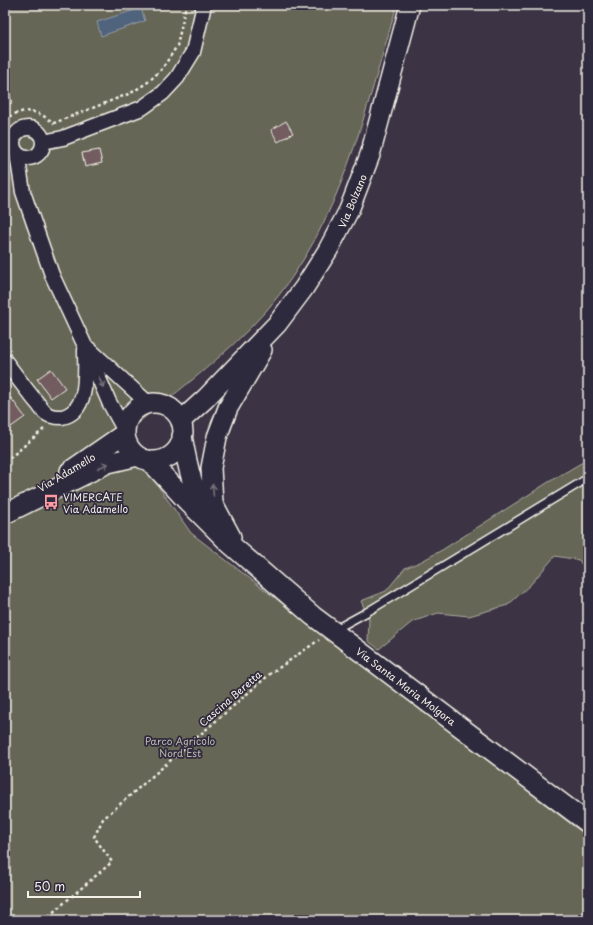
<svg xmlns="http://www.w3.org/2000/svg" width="593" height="925" viewBox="0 0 593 925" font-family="'Playpen Sans',sans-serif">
<rect width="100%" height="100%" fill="#3c3444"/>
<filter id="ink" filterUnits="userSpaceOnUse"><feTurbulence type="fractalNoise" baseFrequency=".025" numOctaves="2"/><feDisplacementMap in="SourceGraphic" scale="8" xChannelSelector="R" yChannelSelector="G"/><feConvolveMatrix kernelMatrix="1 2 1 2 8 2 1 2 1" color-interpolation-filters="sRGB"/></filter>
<g filter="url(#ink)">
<!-- green -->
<path fill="#656657" stroke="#acaca0" d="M5,5H397C365,111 341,225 266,311C224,358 172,396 122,435L191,533L354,659L588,837V920H5Z
M588,459V574L579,560L555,556L531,584L508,605L469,616L438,613L412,622L379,649L368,641L369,619L361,601L386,591L405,568L420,562L442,550L547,483Z"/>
<!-- water -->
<path fill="#50637b" stroke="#929ca7" d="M141,8L145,21L101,36L97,22Z"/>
<!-- building -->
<path fill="#725c60" stroke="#f4f1e8" d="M9,92L12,103L5,105V93Z
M286,121L293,133L278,142L271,130Z
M99,150L102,163L85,167L82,153Z
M51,369L65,388L51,398L37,379Z
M11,398L25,417L11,427L5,420V403Z"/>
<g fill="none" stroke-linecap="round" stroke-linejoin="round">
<!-- lane casing -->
<g stroke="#f4f1e8" stroke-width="10">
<path id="lane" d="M5,133L14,139
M334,630L367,612L588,478"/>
</g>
<!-- street casing -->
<g stroke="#f4f1e8" stroke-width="17">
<path id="street" d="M13 143a15 15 0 1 1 30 0a15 15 0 1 1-30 0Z
M43,142L63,138L142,108L163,93L177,78L193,52L204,5
M17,154L23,192L52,275L85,346L109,402L125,431
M89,349L149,404
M5,361C16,376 27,391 39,405C41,408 44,412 47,414C51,417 58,417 62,417C90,411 85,371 85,350"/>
</g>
<!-- secondary casing -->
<g stroke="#f4f1e8" stroke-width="22">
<path id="secondary" d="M125 432a29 29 0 1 1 58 0a29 29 0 1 1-58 0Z
M181,422L183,419L205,399L277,324L304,288L328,250L349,210L370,155L410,5
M182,436C187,463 192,491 208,514
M149,460L186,500L229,543L313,616L588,823
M70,471L125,433
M5,514L108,463L138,456
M231,537L213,503L211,468L217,437L228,408L262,350"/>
</g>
<!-- path -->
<path stroke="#f4f1e8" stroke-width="2.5" stroke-dasharray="3 3" stroke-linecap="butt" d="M5,121C7,117 9,117 12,115C30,107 40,113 54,123L131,93L148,82L162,69L177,46L186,5
M5,462L44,429
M44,920L112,862L94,837L103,819L270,674L319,640"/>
<!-- lane -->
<use href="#lane" stroke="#2f2a3d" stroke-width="7"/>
<!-- street -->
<use href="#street" stroke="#2f2a3d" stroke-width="14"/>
<!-- secondary -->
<use href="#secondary" stroke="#2f2a3d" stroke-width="19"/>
</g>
<!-- one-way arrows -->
<defs><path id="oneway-shaft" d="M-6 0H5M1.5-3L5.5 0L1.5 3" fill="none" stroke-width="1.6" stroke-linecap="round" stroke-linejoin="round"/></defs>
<g stroke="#747079">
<use href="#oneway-shaft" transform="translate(101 382) rotate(67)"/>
<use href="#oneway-shaft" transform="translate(103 466) rotate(-24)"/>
<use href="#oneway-shaft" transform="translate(213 490) rotate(-94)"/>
</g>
</g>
<!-- icons -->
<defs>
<g id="bus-bare" transform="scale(1.2)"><path d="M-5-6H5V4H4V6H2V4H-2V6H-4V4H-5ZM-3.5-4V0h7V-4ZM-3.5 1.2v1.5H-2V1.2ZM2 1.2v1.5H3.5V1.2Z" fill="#ff9aa2" stroke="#2f2a3d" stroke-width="2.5" paint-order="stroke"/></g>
</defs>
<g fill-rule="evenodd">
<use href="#bus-bare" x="51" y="502"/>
</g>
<g text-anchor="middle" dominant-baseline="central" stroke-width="3.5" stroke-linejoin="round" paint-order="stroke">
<!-- street labels -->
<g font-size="10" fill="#f4f1e8" stroke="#2f2a3d">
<text transform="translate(352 201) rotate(-67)">Via Bolzano</text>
<text transform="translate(66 472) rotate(-31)">Via Adamello</text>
<text transform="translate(406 686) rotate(37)">Via Santa Maria Molgora</text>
<text transform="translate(230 698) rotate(-41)">Cascina Beretta</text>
</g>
<!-- poi labels -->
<g font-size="10" fill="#f4f1e8" stroke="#2f2a3d" text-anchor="start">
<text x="63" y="496">VIMERCATE<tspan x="63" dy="12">Via Adamello</tspan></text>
</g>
<!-- park labels -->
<g font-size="10" fill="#bbb9ae" stroke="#2f2a3d">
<text x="180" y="740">Parco Agricolo<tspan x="180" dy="12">Nord Est</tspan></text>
</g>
</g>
<!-- margin -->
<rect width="593" height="925" fill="none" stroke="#2f2a3d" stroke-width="20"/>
<rect x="10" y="10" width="573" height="905" fill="none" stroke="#f4f1e8" stroke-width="1.5" filter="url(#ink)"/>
<!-- scale -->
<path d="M28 891v6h112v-6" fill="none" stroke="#f4f1e8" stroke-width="2"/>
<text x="34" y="891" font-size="12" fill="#f4f1e8" stroke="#2f2a3d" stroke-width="3" paint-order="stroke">50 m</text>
</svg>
